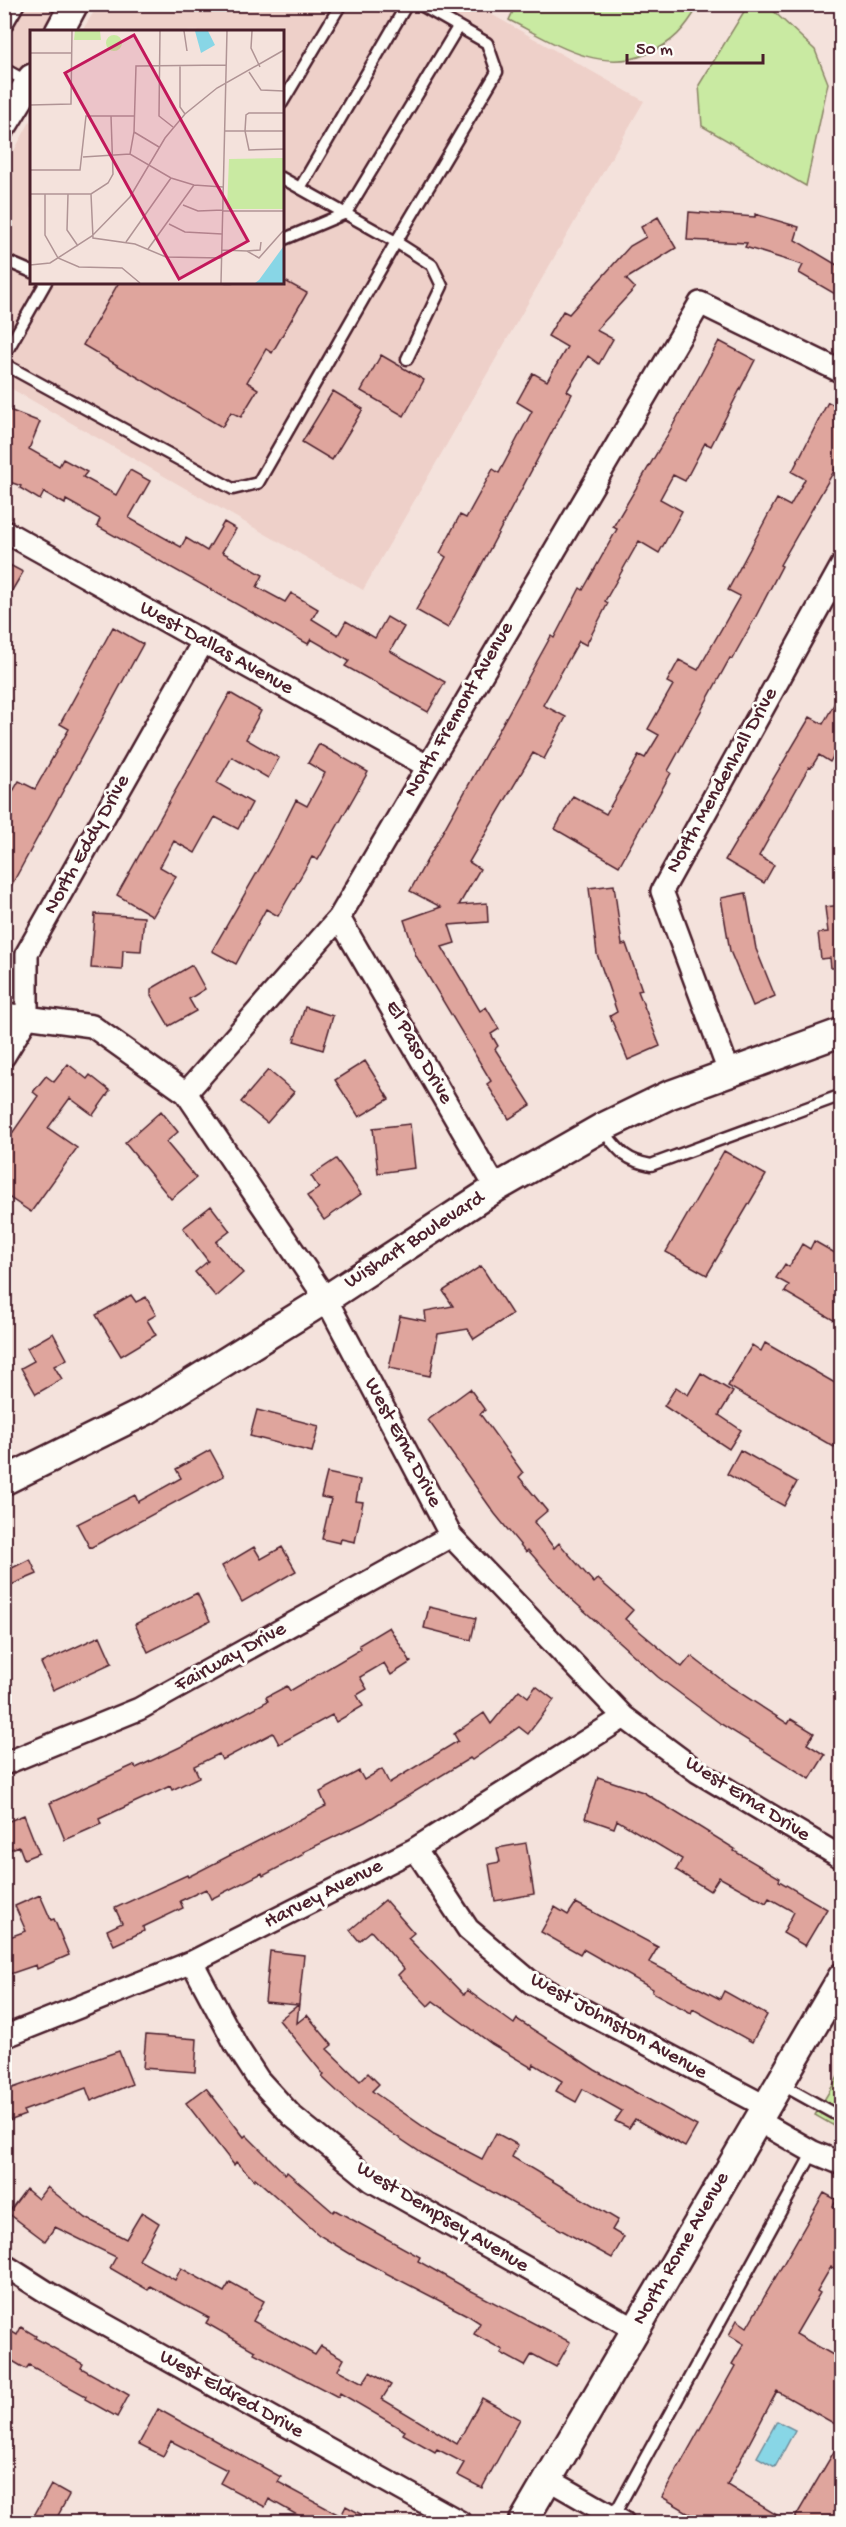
<svg xmlns="http://www.w3.org/2000/svg" width="846" height="2527" viewBox="0 0 846 2527" font-family="'Gochi Hand',sans-serif">
<rect width="100%" height="100%" fill="#f4e2dc"/>
<filter id="ink" filterUnits="userSpaceOnUse"><feTurbulence type="fractalNoise" baseFrequency=".0167" numOctaves="2"/><feDisplacementMap in="SourceGraphic" scale="12" xChannelSelector="R" yChannelSelector="G"/><feConvolveMatrix kernelMatrix="1 2 1 2 8 2 1 2 1" color-interpolation-filters="sRGB"/></filter>
<g filter="url(#ink)">
<!-- built -->
<path fill="#eed0c9" d="M5,5H64L48,31L32,32L31,59L5,105Z
M98,5H475L644,101L363,590L5,385V167L31,120L32,282H282V32L82,31Z"/>
<!-- green -->
<path fill="#c9eaa2" stroke="#8a8466" stroke-width="1.5" d="M516,5V4L699,5C685,29 673,43 647,54C597,74 553,42 509,20Z
M748,5H767L815,50L828,83L806,186L702,126L699,85Z
M841,2072V2130L815,2115Z"/>
<!-- water -->
<path fill="#88d6e6" stroke="#6f8d9b" stroke-width="1.5" d="M777,2421L795,2430L775,2467L757,2457Z"/>
<!-- building -->
<path fill="#dfa59d" stroke="#4a1f2b" stroke-width="1.5" d="M689,212L755,217V214L799,227L795,240L842,268V298L799,273L803,265L745,247L747,243L687,240Z
M658,217L676,248L626,279L635,288L596,330L613,339L599,364L588,356L567,391L572,394L448,628L416,610L446,557L440,553L460,515L466,518L493,469L499,473L532,411L517,402L533,373L547,381L567,347L548,336L563,311L569,314L630,246L646,237L641,227Z
M119,282H287L307,293L272,353L266,349L247,382L258,389L241,417L231,412L222,427L83,345Z
M719,341L755,360L711,446L705,443L685,481L673,475L660,499L682,511L659,553L639,541L605,601L608,603L586,645L579,641L543,705L566,717L544,759L533,753L469,862L480,869L459,905L487,903L488,922L449,925L455,943L442,947L480,1011L486,1007L499,1029L491,1034L498,1046L495,1049L531,1105L509,1119L487,1084L491,1081L416,956L404,920L441,907L410,891L551,636L554,638L580,588L583,590L617,529L613,527L667,436Z
M381,355L424,380L404,416L361,391Z
M333,391L363,409L332,460L302,442Z
M828,402L842,409V457L780,565L782,566L755,618L732,659L730,658L668,771L671,773L619,866L555,829L573,796L606,814L639,755L645,758L659,735L648,729L673,685L667,682L679,660L698,670L740,596L728,590L767,517L777,499L790,506L805,479L792,472Z
M4,408L40,422L29,449L59,466L63,459L87,472L83,477L116,495L130,470L150,481L129,518L181,547L186,538L207,551L224,522L236,529L222,552L263,575L257,587L285,602L291,593L318,609L312,619L338,635L346,621L375,638L387,617L404,627L390,651L445,682L428,712L345,666L349,661L311,639L308,644L97,526L100,519L66,500L65,504L44,492L40,500L20,488L21,486L4,480Z
M4,562L23,572L4,604Z
M113,627L143,644L4,899V807L19,781L35,789L69,729L60,724Z
M842,690V740L830,762L819,755L811,768L809,767L759,856L774,865L764,883L725,860L810,717L823,724Z
M230,693L261,711L246,739L279,758L268,778L232,757L217,783L252,803L238,829L215,817L195,853L174,841L160,867L176,876L153,916L117,895Z
M319,744L368,772L318,860L312,857L278,916L266,909L236,964L212,951L277,838L296,800L307,806L325,773L308,763Z
M614,885L622,945L626,944L642,990L638,991L660,1046L628,1060L610,1016L617,1012L597,954L589,888Z
M746,893L756,949L775,996L753,1006L730,951L721,898Z
M842,905V968H831L830,958L821,959L818,933L828,932L825,907Z
M95,914L144,917L141,951L123,950L122,970L91,968Z
M192,965L205,989L189,999L196,1011L169,1026L151,995V989Z
M305,1007L333,1016L323,1050L294,1041Z
M365,1061L389,1099L359,1117L335,1080Z
M68,1064L87,1079L90,1075L110,1091L93,1115L70,1098L48,1128L77,1148L31,1212L4,1194V1145L38,1096L33,1092L46,1076L54,1082Z
M268,1070L294,1092L267,1123L241,1102Z
M161,1111L178,1132L166,1142L196,1178L171,1199L125,1143Z
M410,1124L415,1168L378,1173L373,1128Z
M724,1151L766,1175L707,1275L666,1252Z
M336,1159L361,1194L324,1220L307,1196L319,1188L311,1176Z
M211,1206L230,1231L216,1242L243,1273L216,1297L195,1272L208,1261L183,1228Z
M814,1241L842,1257V1325L785,1292L789,1285L776,1278L785,1264L789,1267L802,1244L810,1249Z
M481,1266L512,1314L474,1339L468,1329L438,1334L430,1376L389,1368L400,1316L426,1321L425,1311L453,1306L443,1291Z
M131,1295L136,1302L146,1297L156,1315L147,1320L156,1335L121,1356L96,1315Z
M53,1333L67,1359L54,1366L62,1379L36,1394L21,1368L34,1361L27,1348Z
M765,1343L842,1387V1433L834,1447L728,1386L752,1345L761,1351Z
M701,1373L733,1392L719,1415L741,1430L729,1449L664,1406L676,1387L688,1395Z
M470,1389L485,1410L480,1414L523,1473L519,1477L547,1511L534,1522L554,1548L559,1543L594,1583L598,1579L633,1610L625,1619L682,1667L691,1656L731,1687L788,1724L791,1719L814,1733L807,1744L825,1755L810,1779L721,1724L658,1677L570,1598L528,1550L526,1552L495,1514L428,1420Z
M257,1410L319,1426L312,1452L250,1436Z
M210,1450L224,1476L90,1548L77,1524L135,1495L138,1502L181,1478L176,1469Z
M740,1450L797,1482L784,1506L727,1474Z
M327,1473L360,1480L356,1501L363,1502L355,1542L341,1539L340,1543L322,1539L331,1499L321,1497Z
M254,1547L261,1559L282,1547L296,1571L242,1602L222,1566Z
M30,1559L37,1574L4,1588V1572Z
M197,1593L210,1621L148,1652L135,1624Z
M429,1607L476,1618L471,1640L424,1628Z
M389,1627L411,1662L391,1675L384,1663L360,1677L367,1689L357,1695L363,1706L336,1722L332,1715L279,1744L273,1733L222,1760L219,1754L194,1766L199,1777L172,1790L170,1786L99,1819L101,1824L65,1840L50,1803L134,1765L136,1768L197,1739L268,1701L266,1697L287,1686L290,1691L361,1649L359,1645Z
M100,1636L112,1663L53,1690L41,1663Z
M536,1686L554,1700L528,1734L519,1727L472,1760L470,1758L365,1822L303,1852L304,1854L263,1876L262,1873L211,1899L206,1889L180,1901L183,1908L143,1927L144,1931L114,1945L107,1930L122,1923L115,1908L187,1875L188,1877L326,1806L320,1792L359,1771L364,1780L382,1769L389,1783L458,1741L454,1734L484,1713L491,1724L519,1690L528,1697Z
M598,1777L643,1792L735,1849L734,1851L780,1878L779,1881L827,1909L805,1946L783,1933L794,1912L769,1898L766,1903L719,1877L710,1891L676,1870L682,1859L617,1820L614,1828L585,1818Z
M24,1815L39,1853L24,1859L19,1846L4,1852V1823Z
M526,1843L534,1894L495,1901L489,1864L500,1862L497,1848Z
M40,1895L51,1920L54,1919L69,1955L37,1969L36,1965L4,1976V1939L26,1931L15,1906Z
M385,1900L414,1933L408,1938L464,1995L467,1990L514,2024L517,2019L595,2070L697,2126L685,2147L635,2119L629,2128L615,2121L622,2111L583,2089L576,2102L556,2091L562,2081L534,2064L532,2068L492,2044L433,2001L428,2006L398,1975L404,1969L371,1931L359,1941L350,1930Z
M576,1903L658,1947L649,1962L720,1999L724,1991L767,2015L752,2042L693,2009L691,2013L652,1992L653,1989L583,1949L580,1954L541,1932L555,1907L568,1915Z
M270,1951L304,1955L297,2023L307,2015L332,2045L327,2049L360,2081L368,2073L379,2084L372,2091L434,2134L482,2159L496,2133L518,2145L512,2157L618,2220L612,2230L624,2237L612,2258L423,2154L356,2109L322,2077L324,2075L279,2020L298,2005L265,2002Z
M146,2035L197,2039L195,2072L143,2068Z
M119,2051L132,2084L91,2101L86,2088L23,2111L25,2115L4,2123V2091Z
M206,2088L244,2137L246,2135L285,2174L287,2172L333,2212L335,2210L420,2257L418,2261L466,2288L570,2342L556,2367L532,2354L525,2366L501,2353L503,2350L474,2334L480,2323L469,2316L357,2258L319,2235L255,2178L254,2180L236,2162L234,2165L186,2103Z
M47,2187L86,2218L126,2239L142,2212L159,2223L139,2260L175,2280L181,2268L224,2292L230,2282L264,2301L253,2321L315,2355L321,2346L344,2359L338,2370L363,2383L370,2372L391,2385L382,2399L457,2444L482,2398L520,2419L482,2488L457,2475L464,2463L437,2449L435,2452L403,2434L405,2431L340,2393L338,2397L254,2353L255,2351L206,2323L209,2318L150,2286L148,2290L110,2268L116,2257L55,2227L45,2241L8,2213L26,2189L38,2199Z
M824,2193L837,2200L833,2206L842,2211V2272L831,2267L817,2291L820,2293L796,2334L842,2360V2428L777,2391L727,2485L790,2523H706L662,2497L735,2366L732,2364L744,2344L729,2335L737,2320L747,2327Z
M4,2327L17,2335L21,2327L36,2336L35,2338L83,2364L81,2368L129,2395L117,2417L85,2399L86,2396L29,2365L26,2369L4,2356Z
M158,2409L281,2477L278,2482L341,2516L346,2506L377,2523H311L269,2499L265,2507L220,2483L227,2470L171,2441L163,2456L139,2444Z
M842,2438V2506L832,2523H792Z
M51,2485L69,2495L54,2523H30Z"/>
<g fill="none" stroke-linecap="round" stroke-linejoin="round">
<!-- service casing -->
<g stroke="#4a1f2b" stroke-width="15">
<path id="service" d="M4,30L19,4
M4,69L28,82
M282,103L341,4
M300,188L407,4
M282,240L346,213L458,27
M4,260L32,272
M4,356L46,282
M407,359L442,286L432,265L396,242L497,72L487,43L419,4
M4,364L233,489L258,483L396,242L282,178
M601,1128C618,1149 623,1160 651,1165L842,1095
M779,2083L842,2118
M613,2517L813,2152"/>
</g>
<!-- minor casing -->
<g stroke="#4a1f2b" stroke-width="26">
<path id="minor" d="M4,531L427,766
M339,918L496,1188
M4,1014L92,1026L186,1093L326,1299L451,1536L624,1717L698,1772L842,1858
M4,1056L27,1018V953L203,642
M729,1072L662,891L842,565
M186,1093L339,918L700,303L842,372
M4,1764L139,1709L451,1536
M415,1849L468,1929L532,1983L765,2106
M192,1962L236,2045L258,2079L292,2116L372,2181L635,2329
M4,2037L192,1962L415,1849L624,1717
M757,2120L813,2152L842,2164
M4,2265L48,2293L460,2522
M548,2479L623,2522"/>
</g>
<!-- tertiary casing -->
<g stroke="#4a1f2b" stroke-width="32">
<path id="tertiary" d="M59,32L74,4
M4,124L32,78
M4,1481L146,1411L326,1299L496,1188L601,1128L669,1095L842,1032
M523,2522L842,1977"/>
</g>
<!-- service -->
<use href="#service" stroke="#fdfcf7" stroke-width="10"/>
<!-- minor -->
<use href="#minor" stroke="#fdfcf7" stroke-width="21"/>
<!-- tertiary -->
<use href="#tertiary" stroke="#fdfcf7" stroke-width="27"/>
</g>
</g>
<g text-anchor="middle" dominant-baseline="central" stroke-width="6" stroke-linejoin="round" paint-order="stroke">
<!-- street labels -->
<g font-size="21" fill="#4a1f2b" stroke="#fdfcf7">
<text transform="translate(216 649) rotate(29)">West Dallas Avenue</text>
<text transform="translate(460 710) rotate(-60)">North Fremont Avenue</text>
<text transform="translate(723 781) rotate(-61)">North Mendenhall Drive</text>
<text transform="translate(88 845) rotate(-61)">North Eddy Drive</text>
<text transform="translate(418 1053) rotate(60)">El Paso Drive</text>
<text transform="translate(415 1241) rotate(-33)">Wishart Boulevard</text>
<text transform="translate(402 1443) rotate(62)">West Erna Drive</text>
<text transform="translate(231 1658) rotate(-29)">Fairway Drive</text>
<text transform="translate(747 1800) rotate(32)">West Erna Drive</text>
<text transform="translate(324 1895) rotate(-27)">Harvey Avenue</text>
<text transform="translate(618 2027) rotate(29)">West Johnston Avenue</text>
<text transform="translate(442 2218) rotate(31)">West Dempsey Avenue</text>
<text transform="translate(682 2249) rotate(-60)">North Rome Avenue</text>
<text transform="translate(231 2395) rotate(29)">West Eldred Drive</text>
</g>
</g>
<!-- overview -->
<g transform="translate(30 30)">
<rect width="254" height="254" fill="#f4e2dc"/>
<path d="M45,1H70L71,10H44ZM76 13a8 8 0 1 1 16 0a8 8 0 1 1-16 0ZM253,128V179H197L199,129Z" fill="#c9eaa2"/>
<path d="M165,1H178L185,15L171,23ZM253,217V253H225L229,250Z" fill="#88d6e6"/>
<path fill="none" stroke="#b09495" stroke-width="1.5" d="M130,1L129,86L143,97M154,1L157,21M222,1L221,18L230,37M0,23H42M150,35V77L155,84M219,42L231,60L254,61M0,75L41,74L42,1M254,83H219L216,85L215,101L219,120L254,119M195,101H254M104,102L129,117M100,124L104,102L106,36L196,35M53,127L100,124L141,148L164,155L193,157M0,140H50L56,86H105M0,164H61L78,153L83,144L81,86M15,164V205L28,228L49,237L92,238L110,253M38,164L37,200L48,216M61,164L63,208L105,214L136,227L192,228M153,175L168,181L193,180M193,181H254M139,194L155,202L192,204M96,212L141,148M118,219L164,155M192,220L217,221L229,228L253,201M217,221L230,220L231,212M0,235L20,233L62,206L100,167L135,108L155,84L187,58L254,20M191,253L197,1"/>
<path fill="#c2185b" fill-opacity="0.15" stroke="#c2185b" stroke-width="3" d="M104,5L218,211L149,249L35,43Z"/>
<rect width="254" height="254" fill="none" stroke="#4a1f2b" stroke-width="3"/>
</g>
<!-- margin -->
<rect width="846" height="2527" fill="none" stroke="#fdfcf7" stroke-width="24"/>
<rect x="12" y="12" width="822" height="2503" fill="none" stroke="#4a1f2b" stroke-width="2" filter="url(#ink)"/>
<!-- scale -->
<path d="M627 54v9h136v-9" fill="none" stroke="#4a1f2b" stroke-width="3"/>
<text x="636" y="54" font-size="18" fill="#4a1f2b" stroke="#fdfcf7" stroke-width="4.5" paint-order="stroke">50 m</text>
</svg>
